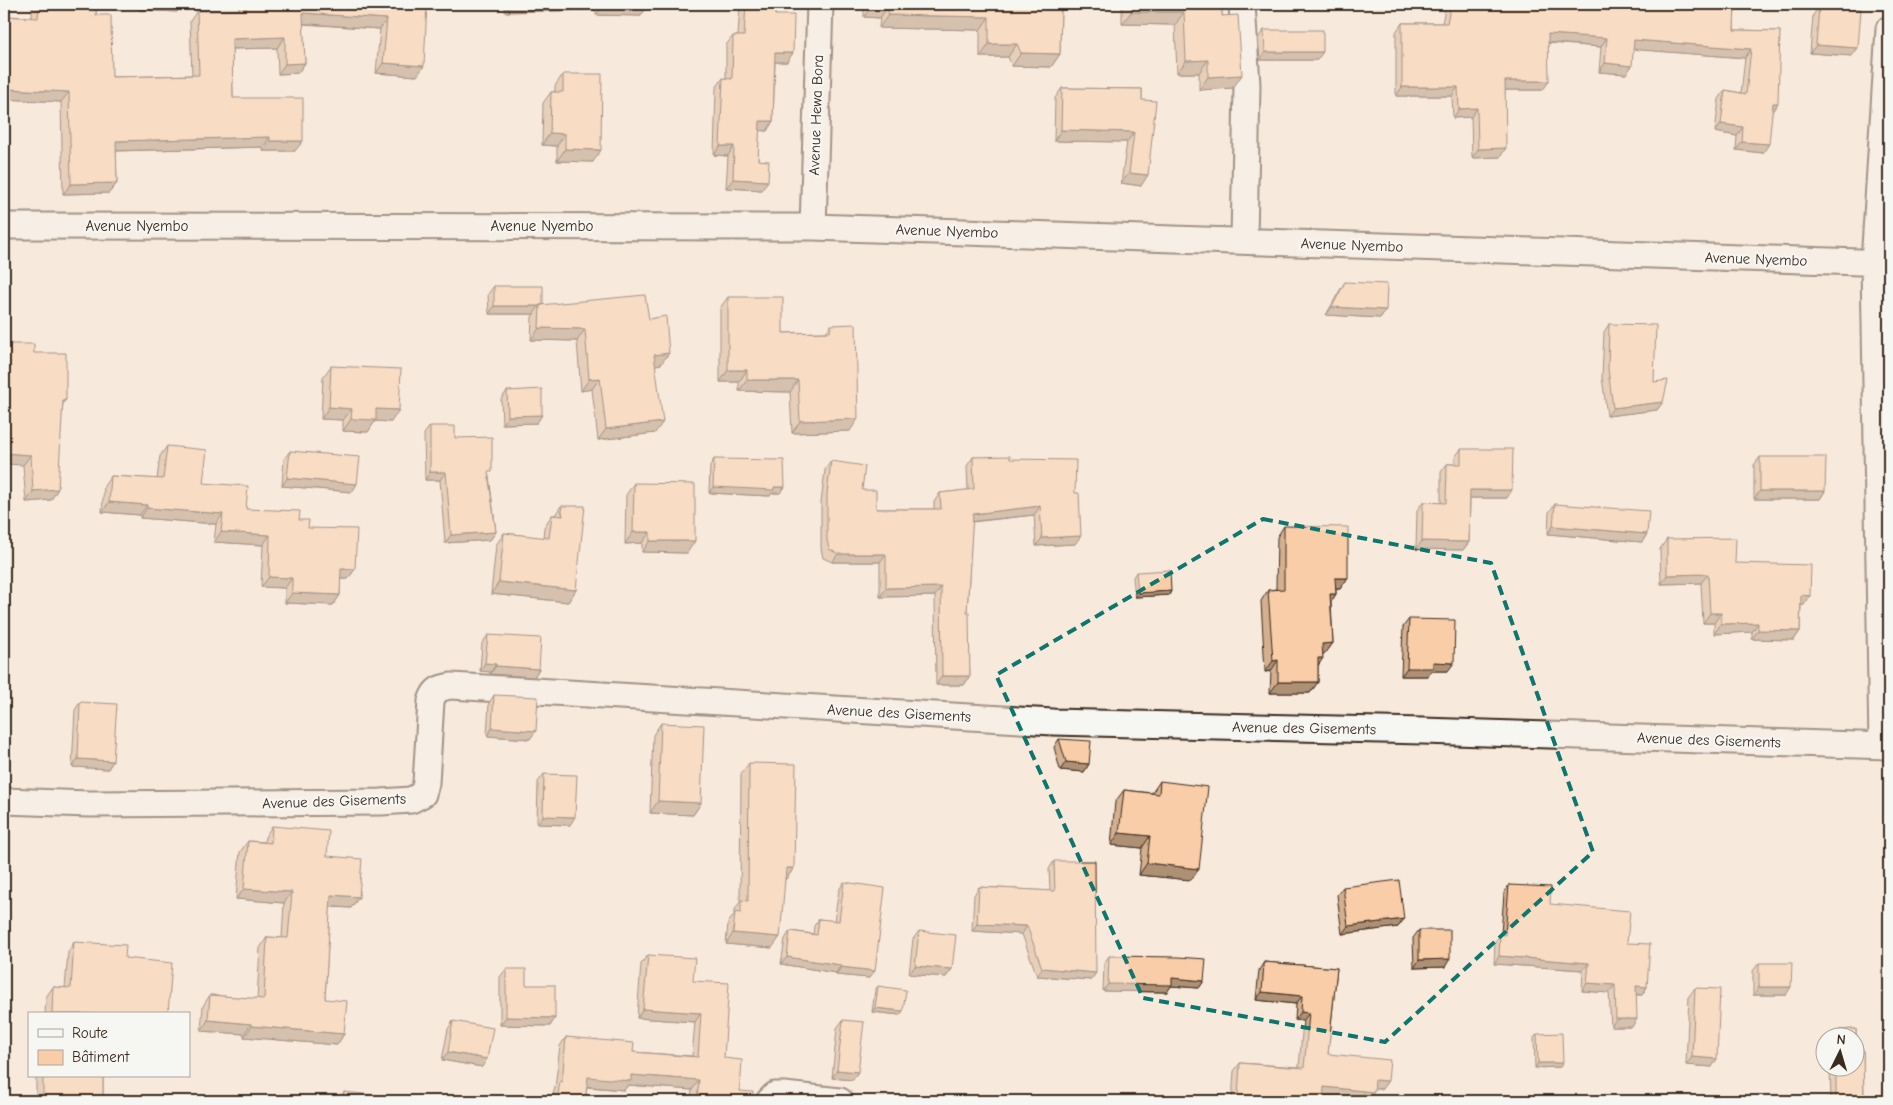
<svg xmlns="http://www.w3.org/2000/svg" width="1893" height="1105" viewBox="0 0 1893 1105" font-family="'Comic Neue',sans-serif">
<rect width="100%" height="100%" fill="#f7eadc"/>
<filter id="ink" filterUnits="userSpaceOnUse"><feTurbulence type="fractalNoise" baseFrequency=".02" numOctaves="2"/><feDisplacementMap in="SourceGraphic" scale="10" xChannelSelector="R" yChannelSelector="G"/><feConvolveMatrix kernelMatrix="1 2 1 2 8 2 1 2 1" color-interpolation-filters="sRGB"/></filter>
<g filter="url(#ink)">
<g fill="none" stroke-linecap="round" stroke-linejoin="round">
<!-- street casing -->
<g stroke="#3b2a1e" stroke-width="29">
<path id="street" d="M1242,4L1247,85L1244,241
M4,226L813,227L1889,263
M813,227L820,4
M1882,746L1874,263L1889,29
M4,801L89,804L381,802L411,800L423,794L426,783L431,701C435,689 440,688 451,686L1053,722L1423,731L1889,746
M769,1101L775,1095H784L840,1101"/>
</g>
<!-- street -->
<use href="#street" stroke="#f6f6f2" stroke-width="25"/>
</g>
<!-- wall -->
<path fill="#d5b090" stroke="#3b2a1e" d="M32,4H96V15L112,77L192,75L190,21L197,11L239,10V4H427L417,76L376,73L380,29L303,24L305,63L298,73L278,74L277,48L232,49L233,98L295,151H263V147L116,151L117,183L109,193L63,194L61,102L4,99V16L32,17Z
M139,4H183L177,12L139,10Z
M505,4H647V6L641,16L596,15V10L505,12Z
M740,4H775V15L787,62H775L773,121L767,131L759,130L758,160L762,190L726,188L728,156L714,155L716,88L723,78L726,79V45L733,36H738Z
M864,4H1061L1060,54L1051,67L1012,66L1008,57H980V30L879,28L880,18L864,17Z
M1122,4H1222V16L1233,88L1199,90V73H1177L1175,25L1122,24Z
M1446,4H1735L1734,30L1780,31L1772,112L1763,153L1736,150L1737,136L1715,132L1719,99L1725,90L1741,93L1745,58L1633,49L1626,74L1599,72L1601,47L1548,43L1543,90H1505L1500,157L1472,158L1471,117L1453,118L1452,96H1396V32L1402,23H1442Z
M1819,7L1852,56L1810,53L1813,15Z
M1264,30L1317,60H1260L1258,38Z
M563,74L593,162L557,161V146L542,145L543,103L551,92H555V86Z
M1062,88L1142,89L1141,186L1121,183L1127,142L1054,141L1055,98Z
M1345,282L1386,310L1380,318L1326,315L1340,290Z
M494,286L543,305L649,319L661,364L655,365V433L598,440L592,389L581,391L577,341L531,340L532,317L534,314H489L488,294Z
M728,297L783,333L826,332L831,325L850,431L792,433L790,392L739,391V382H720V308Z
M1609,324L1654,382L1663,402L1657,410L1607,416L1602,377L1604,332Z
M34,353L66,400L63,403L51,500L26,502L23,465Z
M331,366L391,422L375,421L368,432L343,431V420L321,419L323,377Z
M507,391L537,423L502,424L501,399Z
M430,426L489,476L496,532L490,540L445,543L440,480H425L424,434Z
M167,446L203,483L246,509L299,520L355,569L348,579H340V595L333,605L285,603V588L261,587L263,545L214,542L216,524L140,518V515L102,512L104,486L111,476L157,479L160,456Z
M1461,449L1507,498H1470L1469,542L1463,550L1416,549L1417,510L1423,502L1441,503V472L1447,464H1455V457Z
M290,451L352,492L282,486L284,459Z
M973,457L1010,459L1075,493V544L1036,546L1034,515L972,522L967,612L970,676L964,685H936L935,596L880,597V562H832L823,558L821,548V503L825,470L831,461L862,490L876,509H934V502L940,493L968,490L967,466Z
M1760,457L1825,491L1820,499H1754V465Z
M714,459L785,487L780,493H772L770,496L709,493L710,466Z
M634,483L687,553L642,552V543L625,544L626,495Z
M1555,504L1647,534L1642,542L1548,534L1549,512Z
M561,506L576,590L568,602L491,594L496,545L504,533L543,538L544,527L552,515H555Z
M1284,526L1348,578L1340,589H1336V594L1331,602L1333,643L1325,654H1323L1318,665V682L1310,693H1270L1271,671L1265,672L1261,601L1268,590L1276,589L1277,537Z
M1667,539L1735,563L1810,596L1804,605H1801L1800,631L1794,640L1752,639V632L1714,634V623H1703L1701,583L1661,584L1660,549Z
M1136,572L1171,591L1169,595L1135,597L1133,577Z
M1409,619L1448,671H1431L1427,676H1401L1403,627Z
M488,635L539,669L534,677L490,674L491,672L480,671L482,643Z
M494,695L530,739L487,736L489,703Z
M80,702L113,761L108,769L72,767L75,710Z
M661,723L701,803L693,815L650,813L653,735Z
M1059,739L1089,764L1084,772L1060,770L1054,747Z
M749,763L794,868L786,879H785L772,948L726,944L728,923L734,915V911L740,902L741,774Z
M544,774L570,825L537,824L538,782Z
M1160,781L1199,869L1191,880L1139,875L1142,848L1111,845L1115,802L1124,790L1152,793Z
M272,826L327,856L359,897L351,908L330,907L325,999L344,1034L337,1045L244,1037V1034L201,1031L203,1006L210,995L257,999L260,948L267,937L282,938L284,903L236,899L240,852L248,841L264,842L265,837Z
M1054,861L1091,980L1037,976L1022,934L972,931L974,895L979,887L1050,891L1049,869Z
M844,882L869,978L836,975V973L781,964L785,939L790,931L813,934L814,926L819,919L834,921L839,890Z
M1509,885L1627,943L1647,987L1642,995H1636L1632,1027H1611L1609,993L1582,991L1583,970L1494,964L1495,942L1501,934L1504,893Z
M1343,887L1404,919L1398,927L1342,934L1337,895Z
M1419,930L1445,967L1414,968L1413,938Z
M919,931L952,969L946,977L909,974L913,939Z
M74,942L125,958L168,1014H45L46,997L53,987L65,988L68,952Z
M648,955L693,981L724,1058L740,1091L752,1101H691L692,1090L628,1085L624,1090L587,1087L585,1101H552L554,1091L555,1088L560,1046L566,1037L633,1052L692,1056L695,1022L637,1018L641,964Z
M1109,956L1204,981L1199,988L1171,986L1167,992L1103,991L1104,963Z
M1264,962L1337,968L1328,1054L1382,1089H1374L1368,1100L1324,1096L1323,1101H1232L1234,1071L1240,1063L1299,1067L1303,1021L1295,1020L1296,1004L1256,1000L1259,970Z
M1759,963L1786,995H1753V971Z
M506,969L526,985L555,1018L550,1026L500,1025V977Z
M878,986L900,1015L872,1012L875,990Z
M1695,988L1712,1067L1686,1065L1689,996Z
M843,1020L853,1080L832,1078L837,1028Z
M453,1021L482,1067L442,1060L448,1029Z
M1856,1029V1049H1863L1864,1101H1831L1830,1068H1856V1038H1830L1835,1030Z
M1537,1034L1563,1063L1560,1067L1535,1068L1534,1038Z
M36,1076H103V1101H36Z
M344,1092L389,1101H338Z"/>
<!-- shaded-wall -->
<path fill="#ae9075" stroke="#3b2a1e" d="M143,4H183L177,12L139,10Z
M511,4H600L596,10L505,12Z
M873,4L889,5L880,18L864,17Z
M603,6H647L641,16L596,15Z
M1131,12H1184L1175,25L1122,24Z
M303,13L387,19L380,29L296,23Z
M888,15L989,17L980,30L879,28Z
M1548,34L1607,38L1601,47L1542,42Z
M285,37L277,48L225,49L232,39Z
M1634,40L1751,49L1745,58L1628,49Z
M989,44H1017L1008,57H980Z
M1816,45L1858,48L1852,56L1810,53Z
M9,52L4,60V53Z
M1265,52H1323L1317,60H1260Z
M775,53H793L787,62H769Z
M1021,53L1060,54L1051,67L1012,66Z
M1208,60L1199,73H1177L1186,61Z
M305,63L298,73L278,74L285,64Z
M383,63L424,66L417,76L376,73Z
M1605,63L1632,66L1626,74L1599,72Z
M1242,75L1233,88L1199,90L1208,77Z
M1505,81H1549L1543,90H1499Z
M1402,87H1458L1452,96H1396Z
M7,89L69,92L61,102L4,99V94Z
M1773,103H1778L1772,112L1767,111Z
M1477,108L1471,117L1453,118L1459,109Z
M760,121H773L767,131L753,130Z
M1721,124L1743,127L1737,136L1715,132Z
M1061,130L1134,132L1127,142L1054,141Z
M550,133L565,134L557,146L542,145Z
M270,137L263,147L109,151L116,141Z
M270,141H303L295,151H263Z
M1742,142L1769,144L1763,153L1736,150Z
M720,146H734L728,156L714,155Z
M1506,148L1500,157L1472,158L1478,149Z
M565,149L601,150L593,162L557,161Z
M1129,173L1148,175L1141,186L1121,183Z
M733,179L768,181L762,190L726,188Z
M117,183L109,193L63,194L71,184Z
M494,306H539L534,314H489Z
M1332,307L1386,310L1380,318L1326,315Z
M539,328L585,329L577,341L531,340Z
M669,353L661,364L646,367L654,355Z
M728,370H747L739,382H720Z
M600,378L592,389L581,391L589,379Z
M747,380H798L790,392L739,391Z
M1663,402L1657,410L1607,416L1613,408Z
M329,407L352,409L343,420L321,419Z
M376,409L399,410L391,422L375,421L368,432L343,431L351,419Z
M542,415L537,423L502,424L508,416Z
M858,419L850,431L792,433L800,421Z
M663,422L655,433L598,440L606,429Z
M4,453L31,455L23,465L4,464Z
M430,472H446L440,480H425Z
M287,478L357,484L352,492L282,486Z
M713,487H785L780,493H772L770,496L709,493Z
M58,489L51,500L26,502L33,491Z
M1470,490H1512L1507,498H1465Z
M1760,491H1825L1820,499H1754Z
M109,502L147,505L140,515L102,512Z
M1040,506L1034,515L967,522L973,514Z
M147,508L223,514L216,524L140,518Z
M1553,526L1647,534L1642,542L1548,534Z
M221,532L270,535L263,545L214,542Z
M496,532L490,540L445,543L451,535Z
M633,532H650L642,543L625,544Z
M1081,536L1075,544L1036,546L1042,538Z
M650,541H695L687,553L642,552Z
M1422,541L1469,542L1463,550L1416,549Z
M838,554H886L880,562H832Z
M341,569H355L348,579H334Z
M1708,574L1701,583L1661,584L1667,575Z
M269,577L292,578L285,588L261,587Z
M1335,578H1348L1340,589H1328Z
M499,582L576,590L568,602L491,594Z
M941,587L935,596L880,597L886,588Z
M1171,591L1169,595L1135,597L1138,593Z
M292,593L340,595L333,605L285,603Z
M1330,594H1336L1329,605Z
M1801,595L1810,596L1804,605H1794Z
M1710,613H1721L1714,623H1703Z
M1758,623L1752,632L1714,634L1721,624Z
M1758,630L1800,631L1794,640L1752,639Z
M1333,643L1325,654L1315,655L1322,644Z
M1318,658H1323L1316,669Z
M1278,660L1271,671L1265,672L1273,661Z
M1433,662L1454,663L1448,671H1431L1427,676H1401L1407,668Z
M485,663L496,664L491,672L480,671Z
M496,666L539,669L534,677L490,674Z
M942,676H970L964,685H936Z
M1278,682H1318L1310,693H1270Z
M492,728L536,731L530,739L487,736Z
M78,759L113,761L108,769L72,767Z
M1066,762L1089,764L1084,772L1060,770Z
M658,801L701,803L693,815L650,813Z
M543,816L575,817L570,825L537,824Z
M1119,833L1150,836L1142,848L1111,845Z
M1147,863L1199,869L1191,880L1139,875Z
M786,868H794L786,879H778Z
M244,889L292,892L284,903L236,899Z
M331,895L359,897L351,908L323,906Z
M1404,919L1398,927L1342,934L1348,926Z
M977,924L1027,926L1022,934L972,931Z
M733,933L780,937L772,948L726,944Z
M1499,956L1589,963L1583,970L1494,964Z
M787,957L841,965L836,973L781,964Z
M1450,959L1445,967L1414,968L1419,960Z
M915,966L952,969L946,977L909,974Z
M841,967L875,971L869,978L836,975Z
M1042,968L1096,973L1091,980L1037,976Z
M1172,978L1204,981L1199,988L1171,986L1167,992L1103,991L1108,984Z
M1587,983L1615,985L1609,993L1582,991Z
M1636,986L1647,987L1642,995L1630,994Z
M1759,987H1791L1786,995H1753Z
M1262,992L1302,996L1296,1004L1256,1000Z
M875,1008L903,1011L900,1015L872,1012Z
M643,1009L701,1013L695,1022L637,1018Z
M1301,1012L1309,1013L1303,1021L1295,1020Z
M506,1017L555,1018L550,1026L500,1025Z
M1616,1019H1637L1632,1027H1611Z
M208,1020L251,1024L244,1034L201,1031Z
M252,1026L344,1034L337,1045L244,1037Z
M448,1052L487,1059L482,1067L442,1060Z
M1692,1057L1717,1059L1712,1067L1686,1065Z
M1538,1063H1563L1560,1067L1535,1068Z
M837,1070L858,1072L853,1080L832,1078Z
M631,1075L699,1080L692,1090L628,1085L624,1090L582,1086L588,1077Z
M1375,1080L1388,1081L1382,1089L1369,1088Z
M1324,1087L1374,1092L1368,1100L1319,1095Z
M1238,1098L1280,1101H1236Z
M1288,1099L1311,1101H1286Z"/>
<!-- building -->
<path fill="#f8cda7" stroke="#3b2a1e" d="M39,4H96V15H111L112,77L199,75L197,11L246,10V4H427L424,66L383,63L387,19L303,13L305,63L285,64V37L232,39L233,98H303V141H270V137L116,141L117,183L71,184L69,92L7,89L9,52L4,53V16L38,18Z
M603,4H647V6H603Z
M746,4H775V15H794L793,53H775L773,121H760L758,160L769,161L768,181L733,179L734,146H720L723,78L732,79L733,36H744Z
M873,4H1061L1060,54L1021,53L1017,44H989V17L888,15L889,5Z
M1131,4H1222V16L1238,15L1242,75L1208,77V60L1186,61L1184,12H1131Z
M1451,4H1735L1734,30L1780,31L1778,103H1773L1769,144L1742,142L1743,127L1721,124L1725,90L1746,94L1751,49L1634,40L1632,66L1605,63L1607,38L1548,34L1549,81H1505L1506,148L1478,149L1477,108L1459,109L1458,87H1402V23H1447Z
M1819,7L1861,9L1858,48L1816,45Z
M1264,30H1323V52H1265Z
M563,74H602L601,150L565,149V134L550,133L551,92H563Z
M1062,88L1142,89V100L1156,101L1148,175L1129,173L1134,132L1061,130Z
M4,265H6L5,296H4Z
M1345,282L1387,284L1386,310L1332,307Z
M494,286H543V305H540V306H494Z
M645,295L649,319L666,316L669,353L654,355L663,422L606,429L600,378L589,379L585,329L539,328L540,305Z
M728,297H783V333L830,332L831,325L856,324L858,419L800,421L798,380H747V370H728Z
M1609,324L1656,325L1654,382L1668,380L1663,402L1613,408L1608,369Z
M4,344H34V353H66V400H63L58,489L33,491L31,455L4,453Z
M331,366L401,369L399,410L376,409V420L351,419L352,409L329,407Z
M542,389V415L508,416L507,391Z
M430,426H455V438L492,437V472H488L496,532L451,535L446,472H430Z
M167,446L207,450L203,483L248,486L246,509L300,511L299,520H309L308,528L357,529L355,569H341L340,595L292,593V578L269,577L270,535L221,532L223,514L147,508V505L109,502L111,476L163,479Z
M1461,449H1513L1512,490H1470L1469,542L1422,541L1423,502L1446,503L1447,464H1461Z
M290,451L360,457L357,484L287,478Z
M1010,456V459L1076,460L1075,493H1079L1081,536L1042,538L1040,506L973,514L967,612H969L970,676H942L941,587L886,588V554H838L829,549L827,540V494L831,461L865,466L862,490H876V509H941L940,493L974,489L973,457Z
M1760,457H1826L1825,491H1760Z
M714,459L784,460L785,487H774V490L713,487Z
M634,483L695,484V541H650V532H633Z
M1555,504L1649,511L1647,534L1553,526Z
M561,506H585L576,590L499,582L504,533L549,538L552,515L563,516Z
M1284,526L1348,527V578H1335L1336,594H1330L1333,643L1322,644L1323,658H1318V682H1278V660L1273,661L1268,590L1284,589Z
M1736,538L1735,563L1811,565L1810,596L1801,595L1800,631L1758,630V623L1721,624V613H1710L1708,574L1667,575V539Z
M1170,570L1171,591L1138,593L1136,572Z
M1409,619L1455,620L1454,663L1433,662V668H1407Z
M488,635L541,638L539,669L496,666V664L485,663Z
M494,695L538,697L536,731L492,728Z
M80,702L117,704L113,761L78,759Z
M661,723L704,725L701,803L658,801Z
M1059,739L1091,741L1089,764L1066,762Z
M749,763L796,764L794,868H786L780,937L733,933L735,912L741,913V900L748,901Z
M544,774L577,775L575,817L543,816Z
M1160,781L1208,787L1199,869L1147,863L1150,836L1119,833L1124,790L1159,794Z
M272,826L329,831L327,856L362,859L359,897L331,895L325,999L347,1001L344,1034L252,1026L251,1024L208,1020L210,995L264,999L267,937L288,938L292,892L244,889L248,841L271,843Z
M1054,861H1095L1096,973L1042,968L1027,926L977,924L979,887L1055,891Z
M1399,880L1404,919L1348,926L1343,887Z
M844,882L885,888L875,971L841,967V965L787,957L790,931L817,935L819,919L839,921Z
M1509,885L1551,887L1550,904L1630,911L1627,943L1650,944L1647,987L1636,986L1637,1019H1616L1615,985L1587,983L1589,963L1499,956L1500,934L1505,935Z
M1419,930H1450V959L1419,960Z
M919,931L956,935L952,969L915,966Z
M74,942L126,945L125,958L172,963L168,1014H52L53,987L71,988Z
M648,955L695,958L693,981L729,983L724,1058L742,1060L740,1091L753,1092L752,1101H697L699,1080L631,1075V1081L588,1077L585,1101H557L560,1081L562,1082L566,1037L634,1043L633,1052L698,1057L701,1013L643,1009Z
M1109,956L1178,957L1206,959L1204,981L1172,978V985L1108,984Z
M1264,962L1337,968L1328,1054L1390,1060L1388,1081L1375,1080L1374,1092L1324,1087L1323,1101H1311L1288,1099V1101H1280L1238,1098L1240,1063L1304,1068L1309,1013L1301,1012L1302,996L1262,992Z
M1759,963H1792L1791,987H1759Z
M506,969H526V985H555V1018L506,1017Z
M878,986L906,990L903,1011L875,1008Z
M1695,988L1720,989L1717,1059L1692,1057Z
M843,1020L864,1022L858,1072L837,1070Z
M453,1021L493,1028L487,1059L448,1052Z
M1856,1029V1049H1863L1864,1101H1836V1068H1856V1038H1835V1030Z
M1562,1033L1563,1063H1538L1537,1034Z
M43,1076H103V1101H43Z
M344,1092L390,1097L389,1101H343Z"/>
</g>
<!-- marked area -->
<path d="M0 0H1893V1105H0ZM1263,519L1491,563L1593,852L1385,1042L1143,998L996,675Z" fill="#f7eadc" fill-opacity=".55" fill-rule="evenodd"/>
<path fill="none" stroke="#0f766e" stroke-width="4" stroke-dasharray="10 6" stroke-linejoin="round" d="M1263,519L1491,563L1593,852L1385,1042L1143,998L996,675Z"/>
<g text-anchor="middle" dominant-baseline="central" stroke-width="4" stroke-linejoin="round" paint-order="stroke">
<!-- street labels -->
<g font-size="15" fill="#3b2a1e" stroke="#f6f6f2">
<text transform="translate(816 115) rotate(-88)">Avenue Hewa Bora</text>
<text x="137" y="226">Avenue Nyembo</text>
<text x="542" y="226">Avenue Nyembo</text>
<text transform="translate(947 231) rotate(2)">Avenue Nyembo</text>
<text transform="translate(1352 245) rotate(2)">Avenue Nyembo</text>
<text transform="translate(1756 259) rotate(2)">Avenue Nyembo</text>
<text transform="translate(899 713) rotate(3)">Avenue des Gisements</text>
<text transform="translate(1304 728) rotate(1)">Avenue des Gisements</text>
<text transform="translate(1709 740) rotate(2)">Avenue des Gisements</text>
<text transform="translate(334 801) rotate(-2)">Avenue des Gisements</text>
</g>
</g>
<!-- margin -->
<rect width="1893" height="1105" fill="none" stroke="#f6f6f2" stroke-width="20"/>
<rect x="10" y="10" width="1873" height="1085" fill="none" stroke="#3b2a1e" stroke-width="2" filter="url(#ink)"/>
<!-- legend -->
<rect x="28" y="1012" width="162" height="65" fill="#f6f6f2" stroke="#aba49d"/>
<rect x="38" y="1029" width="25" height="8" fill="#f6f6f2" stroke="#aba49d"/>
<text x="72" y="1038" font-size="15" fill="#3b2a1e">Route</text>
<rect x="38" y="1050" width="25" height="15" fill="#f8cda7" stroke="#aba49d"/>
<text x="72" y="1062" font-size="15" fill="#3b2a1e">Bâtiment</text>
<!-- north arrow -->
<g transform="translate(1840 1052) rotate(5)"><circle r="24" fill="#f6f6f2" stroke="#aba49d"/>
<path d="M0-4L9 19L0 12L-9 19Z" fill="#3b2a1e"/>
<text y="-8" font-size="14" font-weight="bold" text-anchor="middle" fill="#3b2a1e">N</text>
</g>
</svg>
